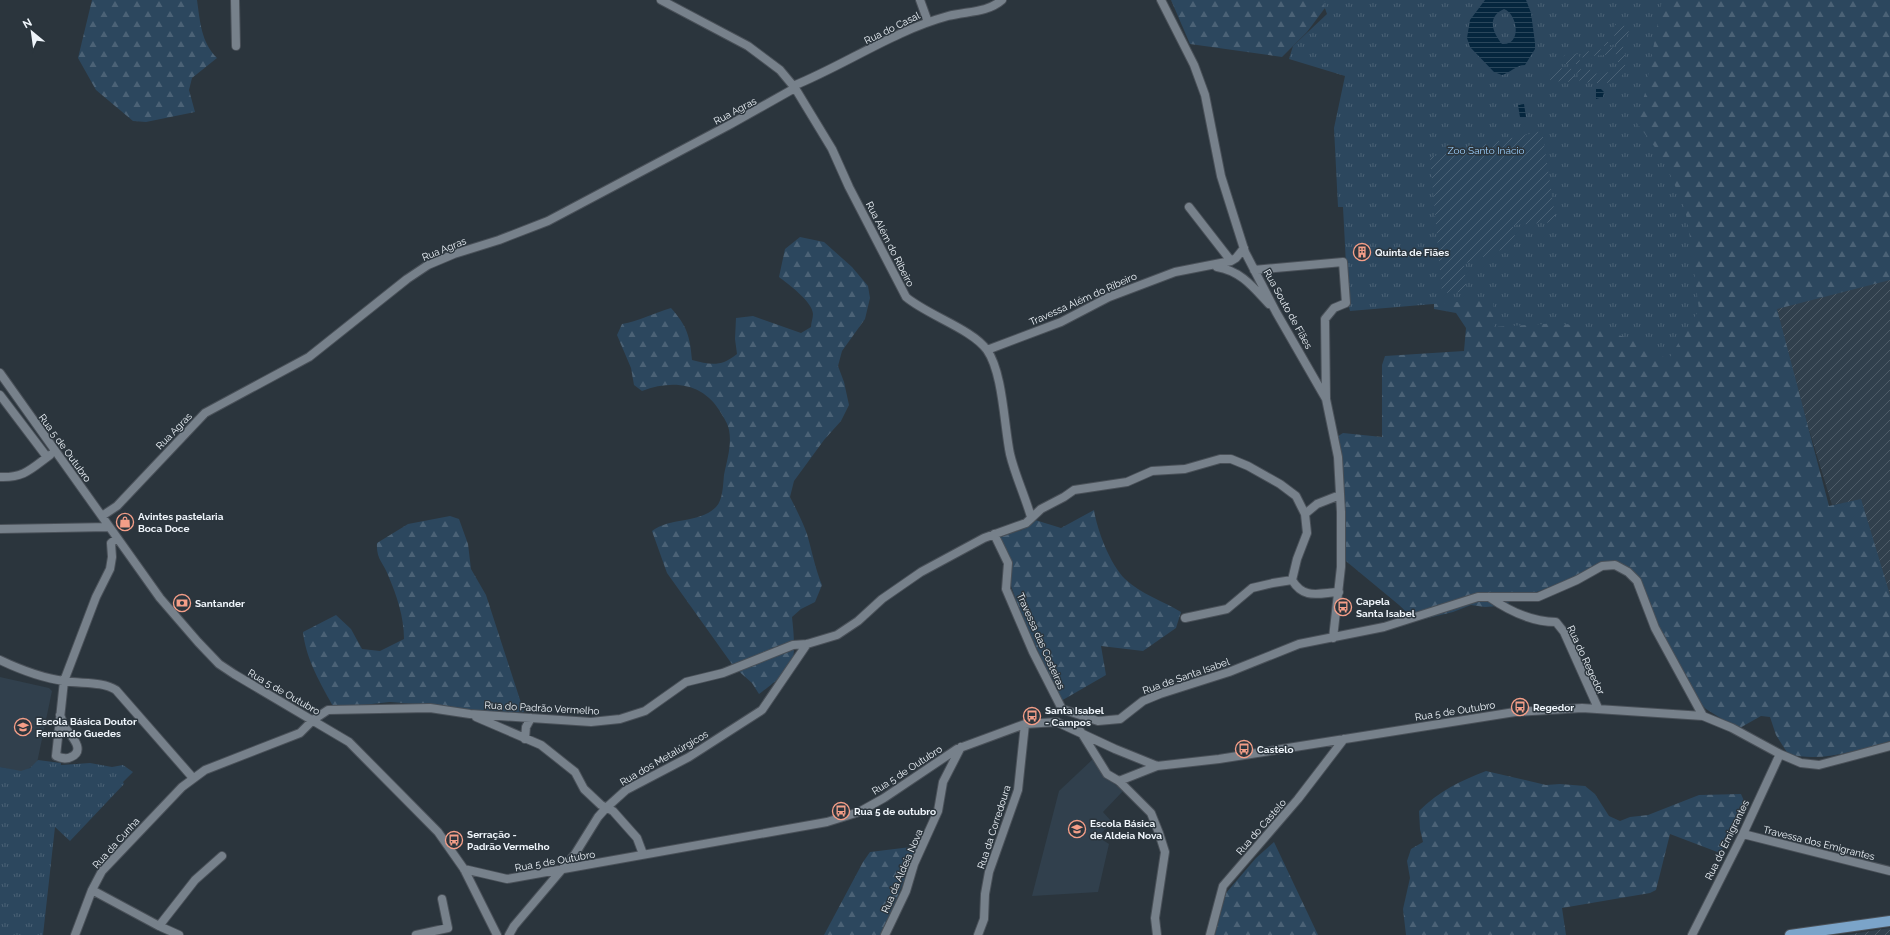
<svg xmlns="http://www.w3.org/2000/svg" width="1890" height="935" viewBox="0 0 1890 935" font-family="Raleway,sans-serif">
<defs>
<pattern id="industrial-furrows" width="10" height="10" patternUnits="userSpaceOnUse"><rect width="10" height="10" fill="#31404d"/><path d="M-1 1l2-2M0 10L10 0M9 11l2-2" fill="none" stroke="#4f5c68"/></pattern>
<pattern id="forest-firs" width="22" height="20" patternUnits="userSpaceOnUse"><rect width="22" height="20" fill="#2c475e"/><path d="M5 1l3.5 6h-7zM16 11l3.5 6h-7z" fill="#4b6276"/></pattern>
<pattern id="park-tufts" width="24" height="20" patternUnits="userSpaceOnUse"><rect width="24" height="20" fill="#2c475e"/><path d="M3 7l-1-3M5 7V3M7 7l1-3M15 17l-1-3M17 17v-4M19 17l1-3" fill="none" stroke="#4b6276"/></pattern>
<pattern id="garden-furrows" width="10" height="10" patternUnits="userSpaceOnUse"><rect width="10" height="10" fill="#2c475e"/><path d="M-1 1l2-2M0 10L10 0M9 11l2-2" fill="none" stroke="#4b6276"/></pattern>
<pattern id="water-rules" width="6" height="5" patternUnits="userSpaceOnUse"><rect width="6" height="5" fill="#05263e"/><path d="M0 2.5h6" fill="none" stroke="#2a465b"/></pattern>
</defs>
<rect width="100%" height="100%" fill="#2b353d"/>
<!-- built -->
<path fill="#31404d" d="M0,677L49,688L52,691L37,763L25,771L21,772L0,767Z
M1093,759L1104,775L1123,791L1103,812L1112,822L1098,837L1109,844L1098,892L1032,896L1059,791Z"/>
<!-- industrial -->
<path fill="url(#industrial-furrows)" d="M1890,263V622L1858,501L1832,505L1788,360L1773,298Z
M1890,928V935H1846Z"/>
<!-- forest -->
<path fill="url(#forest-firs)" d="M92,0H197C200,21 201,42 217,58L192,78L189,90L195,112L146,122L133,121L96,90L78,58Z
M1171,0H1331L1307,32L1282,57L1190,44Z
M1660,0H1890V280L1777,309L1829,506L1861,499L1890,595V741C1857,750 1822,763 1788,754L1776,735L1770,717L1761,716L1738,729L1706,709L1686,690L1634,584L1625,572L1606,566L1499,606L1485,607L1471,605L1453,612L1416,621L1399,605L1341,557L1336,544V532L1339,519L1335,438L1343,433L1382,437V365L1385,356L1464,351L1466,328L1456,313L1434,309V280Z
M800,237L824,242L852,267L868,286L870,298L865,319L842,351L838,366L844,382L849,405L841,421L824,440L794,481L790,497C796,509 802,520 807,534C812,551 815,568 822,585L815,602L801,609L792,617C793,626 796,652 792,661C788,672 769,687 759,694L752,683L734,667L667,573L652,531C670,517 699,524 716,507C723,500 723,484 724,475C727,460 732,445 729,430C728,424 724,418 721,413C704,383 673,379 642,391L634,385L631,368L617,335L622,324C639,321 654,313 671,308C687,326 690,336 692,360C711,365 721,367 737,354L735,339L736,318L753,316L801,333L811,327C811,323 813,318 813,314C813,302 788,284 779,277L785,249Z
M1094,510C1097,530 1110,564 1125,579C1141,594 1163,601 1181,612L1176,628L1143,651L1101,646L1106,675L1061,701L1021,614L994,538L1022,530L1032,519L1061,528Z
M450,516L459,519L468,544L471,569L486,595L524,712L496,713L454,707L390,702L334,708C321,684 306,660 303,632L336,615L351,629L362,649L380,651L404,639C404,617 397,596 388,575C383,562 376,559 377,543L408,524Z
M1486,771L1546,785L1560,784L1585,786L1595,794L1609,816L1620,821L1630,817L1648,815L1699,795L1741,794L1745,803L1720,853L1670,834L1656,890L1650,893L1562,908L1566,935H1406L1403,909L1410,878L1407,861L1411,849L1423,842L1420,829L1419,811C1439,791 1460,781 1486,771Z
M1274,842L1318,935H1215L1226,893L1256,858Z
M919,846L881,935H824L863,862L870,852Z"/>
<!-- park -->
<path fill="url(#park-tufts)" d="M1326,0H1662L1645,93L1636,122L1663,158L1685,209L1690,238L1699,310L1668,360L1639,341L1604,331L1559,323L1494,327L1493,299L1350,311L1348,303L1343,207H1338L1334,128L1345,76L1289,59L1293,46L1327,14L1323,3Z
M38,760L61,763V765L90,763L112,767L123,765L133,772L123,782L124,784L70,841L55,827L43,935H0V767L21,771L30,768Z"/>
<!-- garden -->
<path fill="url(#garden-furrows)" d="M1616,24L1630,27L1625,43L1604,46L1605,41L1611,43L1615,36L1610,33Z
M1623,46C1625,50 1625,56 1625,61C1627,89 1600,83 1581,82L1578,79L1577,69L1592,70L1593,74L1619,71L1617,54L1592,56V58L1586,59L1587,62H1585L1583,60L1582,53L1584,52Z
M1579,54L1580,64H1565L1560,62L1565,55Z
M1555,68L1573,69L1575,82L1552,81L1547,77Z
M1542,131L1556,222L1513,225L1516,244L1464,264L1467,292L1442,293L1430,157Z"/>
<!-- water -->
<path fill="url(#water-rules)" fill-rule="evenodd" d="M1485,0H1526L1531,13L1535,43V49L1525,65C1516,65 1510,73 1502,75L1494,72L1470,47L1467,38L1470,20ZM1504,9C1518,14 1522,46 1502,44C1493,33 1486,17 1504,9Z
M1596,89H1601L1604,92L1603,97L1596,99Z
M1524,104L1526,117H1520L1518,105Z"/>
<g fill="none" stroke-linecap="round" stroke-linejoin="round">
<!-- minor casing -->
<g stroke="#495058" stroke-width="10">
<path id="minor" d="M235,0L236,46
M661,0L748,46L780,70L795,88L832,149L849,187L906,297C927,315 972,329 987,350C1003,373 1004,425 1010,454C1015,475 1025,496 1031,517
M920,0L928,22
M1161,0L1194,65L1205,95L1221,176L1245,252L1276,312L1326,399L1338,457L1341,512V567L1333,638
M793,86C845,65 893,31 948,16C967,11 987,13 1002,0
M1189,207L1231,261
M1217,267C1241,271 1253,287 1269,304
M1254,270L1343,262L1346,303L1334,308L1325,319L1326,398
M987,350L1061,322L1109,297L1175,272L1231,261L1236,258L1244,248
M0,373L160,598L198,642L219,664L234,674L349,742L438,832L464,869L497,935
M0,395L47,457
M0,477C24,478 31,469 50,455
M1305,514L1317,504L1340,495
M102,516L117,506L205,413L309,357L407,279L428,265L454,254L499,240L548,221L731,124L795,88
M0,529L109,527
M994,534L1008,563L1006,589L1033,652L1062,709
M1489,597C1509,611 1532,622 1556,622L1564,632L1598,708
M1185,618L1227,609L1252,588L1273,583L1292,580
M0,660C21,670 41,678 65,681C81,684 102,681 116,690L193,778
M1062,709L1098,721L1120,719L1143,701L1160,694L1229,672L1299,644L1384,627L1478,597H1538L1577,580L1602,566L1615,565L1628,572L1637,581L1655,628L1703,716
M60,715C62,719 63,724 65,727C69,734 87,750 71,757C66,760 61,758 56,756L64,681L96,597L110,569L112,557L111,543L117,538
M476,717L541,745L575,772L584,789L601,805L613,811L637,838L643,854
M1081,732L1107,774L1119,781L1151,813L1159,833L1165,852L1155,918L1157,935
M525,739L526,727L531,718
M1119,781L1157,766
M1743,834L1890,871
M464,869L507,879L827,822L859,812L884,798L957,749L1025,724L1057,722L1115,749L1157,766L1219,759L1515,712L1582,708L1703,716L1732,728L1780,754L1801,763L1819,765L1890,746
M92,890L159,926L179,935
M159,926L195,880L222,856
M75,935L92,890L102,871L182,787L205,770L300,733L313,720L328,710L430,708L470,714L591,722L620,719L645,711L686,682L723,673L793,645L807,644L837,635L858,621L882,599L921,572L984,538L1026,523L1041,509L1064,497L1074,490L1127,482L1152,471L1185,469L1220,459H1231L1248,466L1280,484L1296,496L1305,514L1307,533L1297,559L1292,580C1304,600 1319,593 1339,592
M416,935L448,928L442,899
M509,935L514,926L575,854L598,817L606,808L626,790L689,757L762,710L807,644
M885,935L906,891L914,864L938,811L943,782L961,747
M978,935L984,919L985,894L989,872L1018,790L1025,724
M1210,935L1223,886L1298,799L1344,739
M1692,935L1743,834L1780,754"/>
</g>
<!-- major casing -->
<g stroke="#495058" stroke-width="12">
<path id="major" d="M1790,935L1890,921"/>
</g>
<!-- minor -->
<use href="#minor" stroke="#77818b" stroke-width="8"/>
<!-- major -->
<use href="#major" stroke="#7ba4c9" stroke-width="10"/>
</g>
<!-- icons -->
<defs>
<g id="building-ring" transform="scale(0.9)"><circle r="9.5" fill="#2b353d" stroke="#f49e88" stroke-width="1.5"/><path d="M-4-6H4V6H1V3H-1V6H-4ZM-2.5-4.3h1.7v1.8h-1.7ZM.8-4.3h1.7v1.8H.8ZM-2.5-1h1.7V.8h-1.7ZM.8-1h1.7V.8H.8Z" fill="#f49e88"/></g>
<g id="shop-ring" transform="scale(0.9)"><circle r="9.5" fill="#2b353d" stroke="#f49e88" stroke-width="1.5"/><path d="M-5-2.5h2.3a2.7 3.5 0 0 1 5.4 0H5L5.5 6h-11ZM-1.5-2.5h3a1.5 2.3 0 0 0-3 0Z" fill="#f49e88"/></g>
<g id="bank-ring" transform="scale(0.9)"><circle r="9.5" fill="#2b353d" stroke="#f49e88" stroke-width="1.5"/><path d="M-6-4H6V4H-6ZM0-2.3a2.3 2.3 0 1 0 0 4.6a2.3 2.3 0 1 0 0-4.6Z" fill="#f49e88"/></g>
<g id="bus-ring" transform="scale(0.9)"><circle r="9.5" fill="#2b353d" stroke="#f49e88" stroke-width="1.5"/><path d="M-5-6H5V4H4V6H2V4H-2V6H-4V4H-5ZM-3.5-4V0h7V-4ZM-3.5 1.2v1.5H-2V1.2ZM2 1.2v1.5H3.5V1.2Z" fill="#f49e88"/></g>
<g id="school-ring" transform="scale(0.9)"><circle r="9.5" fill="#2b353d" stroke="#f49e88" stroke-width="1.5"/><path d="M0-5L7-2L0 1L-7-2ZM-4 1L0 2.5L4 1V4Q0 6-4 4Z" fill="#f49e88"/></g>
</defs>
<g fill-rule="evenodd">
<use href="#building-ring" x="1362" y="252"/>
<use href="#shop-ring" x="125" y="522"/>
<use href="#bank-ring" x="182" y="603"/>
<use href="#bus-ring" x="1343" y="607"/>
<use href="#bus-ring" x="1520" y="707"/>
<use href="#bus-ring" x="1032" y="716"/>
<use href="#school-ring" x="23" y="727"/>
<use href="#bus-ring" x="1244" y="749"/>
<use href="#bus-ring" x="841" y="811"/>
<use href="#school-ring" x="1077" y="829"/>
<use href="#bus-ring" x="454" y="840"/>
</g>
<g text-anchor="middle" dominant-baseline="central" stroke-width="3" stroke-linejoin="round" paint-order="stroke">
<!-- street labels -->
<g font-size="10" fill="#eff5fb" stroke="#2b353d">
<text transform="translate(892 28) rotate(-26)">Rua do Casal</text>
<text transform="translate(735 111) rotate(-28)">Rua Agras</text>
<text transform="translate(890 244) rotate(63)">Rua Além do Ribeiro</text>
<text transform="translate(444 249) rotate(-22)">Rua Agras</text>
<text transform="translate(1083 299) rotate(-24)">Travessa Além do Ribeiro</text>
<text transform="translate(1288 309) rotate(61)">Rua Souto de Fiães</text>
<text transform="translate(174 431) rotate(-46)">Rua Agras</text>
<text transform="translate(65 448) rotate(54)">Rua 5 de Outubro</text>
<text transform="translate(1041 641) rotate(66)">Travessa das Costeiras</text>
<text transform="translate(1586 660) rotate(65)">Rua do Regedor</text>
<text transform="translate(1186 676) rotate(-19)">Rua de Santa Isabel</text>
<text transform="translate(284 692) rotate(30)">Rua 5 de Outubro</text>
<text transform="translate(542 708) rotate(3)">Rua do Padrão Vermelho</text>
<text transform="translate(1455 711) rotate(-9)">Rua 5 de Outubro</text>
<text transform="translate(664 758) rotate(-30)">Rua dos Metalúrgicos</text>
<text transform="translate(907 770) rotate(-33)">Rua 5 de Outubro</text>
<text transform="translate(994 827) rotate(-72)">Rua da Corredoura</text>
<text transform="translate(1261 827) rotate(-49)">Rua do Castelo</text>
<text transform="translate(1727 840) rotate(-64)">Rua do Emigrantes</text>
<text transform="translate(116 843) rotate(-48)">Rua da Cunha</text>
<text transform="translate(1819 843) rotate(14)">Travessa dos Emigrantes</text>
<text transform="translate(555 861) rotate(-10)">Rua 5 de Outubro</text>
<text transform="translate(902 871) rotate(-67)">Rua da Aldeia Nova</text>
</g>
<!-- park labels -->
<g font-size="10" fill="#9dd0fd" stroke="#2b353d">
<text x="1486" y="150">Zoo Santo Inácio</text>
</g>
<!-- poi labels -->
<g font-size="10" font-weight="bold" fill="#eff5fb" stroke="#2b353d" text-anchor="start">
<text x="1375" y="252">Quinta de Fiães</text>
<text x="138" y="516">Avintes pastelaria<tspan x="138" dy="12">Boca Doce</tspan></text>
<text x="1356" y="601">Capela<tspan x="1356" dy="12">Santa Isabel</tspan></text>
<text x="195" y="603">Santander</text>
<text x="1533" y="707">Regedor</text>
<text x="1045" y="710">Santa Isabel<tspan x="1045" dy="12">- Campos</tspan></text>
<text x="36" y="721">Escola Básica Doutor<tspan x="36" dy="12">Fernando Guedes</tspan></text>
<text x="1257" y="749">Castelo</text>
<text x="854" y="811">Rua 5 de outubro</text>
<text x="1090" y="823">Escola Básica<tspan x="1090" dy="12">de Aldeia Nova</tspan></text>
<text x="467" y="834">Serração -<tspan x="467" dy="12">Padrão Vermelho</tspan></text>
</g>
</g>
<!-- north arrow -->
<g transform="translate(32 32) rotate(331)" stroke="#2b353d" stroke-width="3" paint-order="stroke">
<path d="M0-3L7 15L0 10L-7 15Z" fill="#eff5fb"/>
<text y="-6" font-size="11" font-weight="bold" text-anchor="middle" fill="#eff5fb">N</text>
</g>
</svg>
